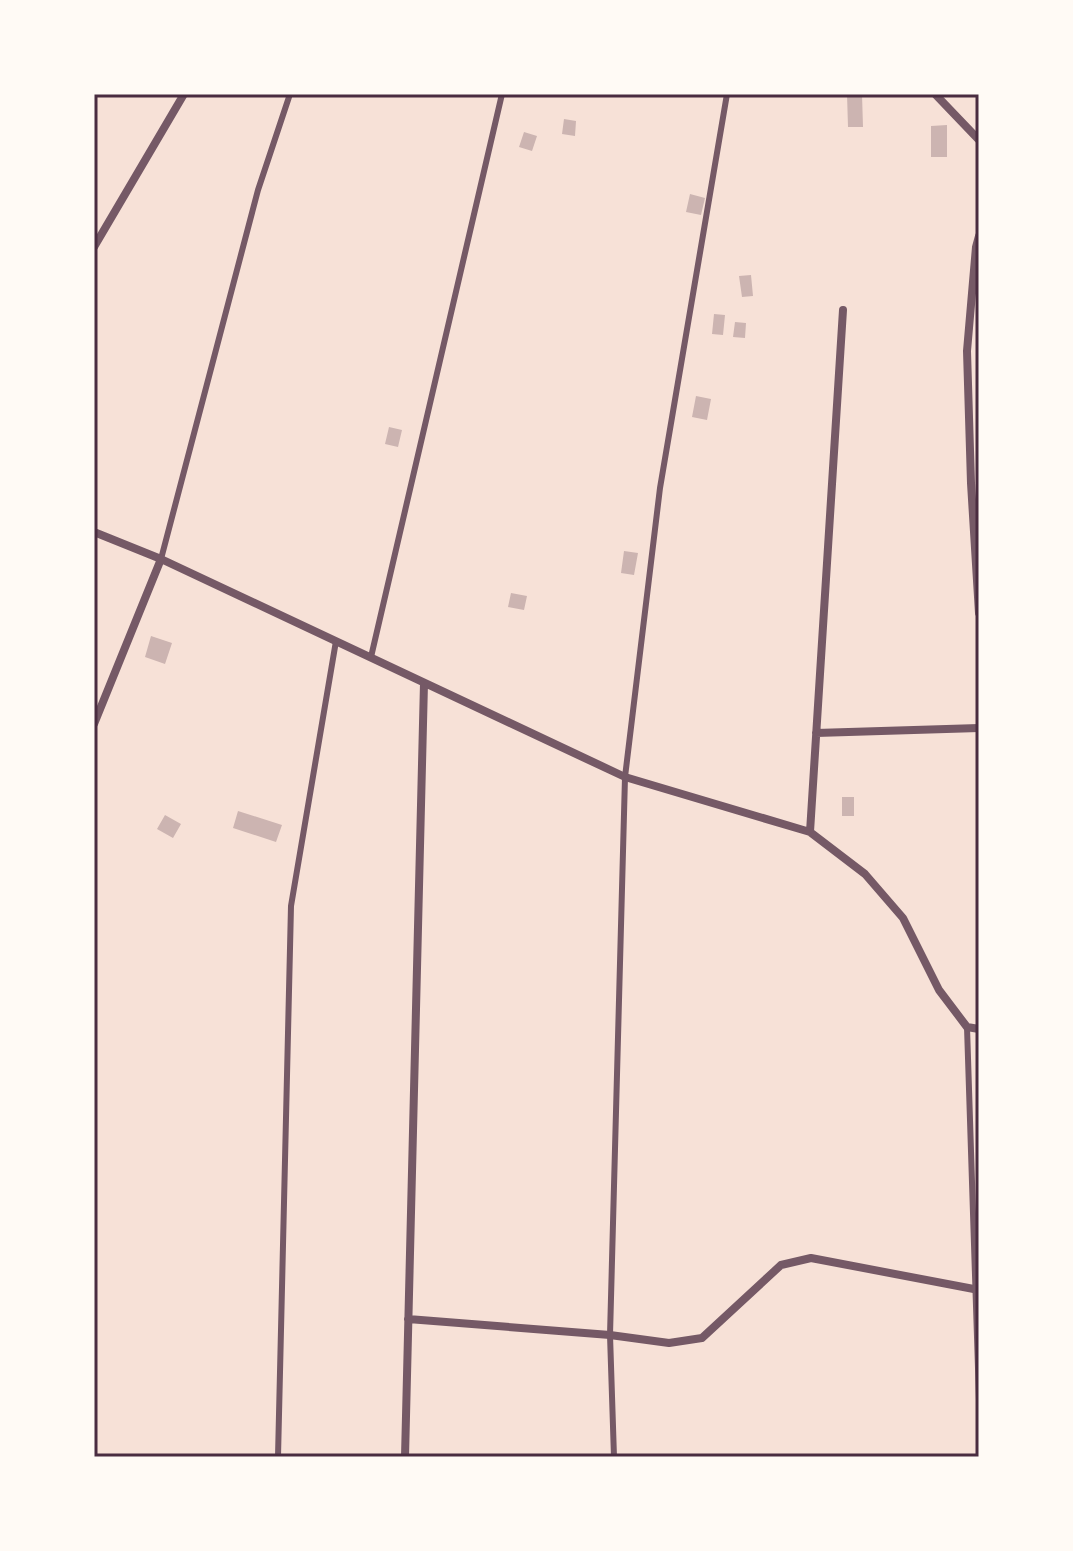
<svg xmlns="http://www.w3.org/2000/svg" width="1073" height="1551" viewBox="0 0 1073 1551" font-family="'Public Sans',sans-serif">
<rect width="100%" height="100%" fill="#f7e1d7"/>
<!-- building -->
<path fill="#ccb4b1" d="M847,94H862L863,127H848Z
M564,119L576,121L575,136L562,134Z
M947,125V157H931V126Z
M524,132L537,136L532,151L519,147Z
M690,194L705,198L701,215L686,212Z
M751,275L753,296L742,297L739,276Z
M714,314L725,315L723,335L712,334Z
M735,322L746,323L745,338L733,337Z
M696,396L711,399L707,420L692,417Z
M389,427L402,430L398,447L385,444Z
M624,551L638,553L634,575L621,573Z
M511,593L527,596L524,610L508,607Z
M151,636L172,643L165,664L145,657Z
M842,797H854V816H842Z
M238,811L282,825L276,842L233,828Z
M165,815L181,824L173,838L157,829Z"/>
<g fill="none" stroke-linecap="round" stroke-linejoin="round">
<!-- service -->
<path stroke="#755966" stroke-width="6" d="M161,559L258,190L290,94
M371,657L502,94
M967,1027L979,1399
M278,1457L291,906L336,641
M614,1457L610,1335L625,777L660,488L727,94"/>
<!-- minor -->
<path stroke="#755966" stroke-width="8" d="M935,94L979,140
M979,236L976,247L967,351L971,483L979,613
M94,247L184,94
M94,532L161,559L625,777L810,832L865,874L903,918L939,990L967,1027L979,1029
M94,724L161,559
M816,733L979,728
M810,832L843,310
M408,1319L610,1335L669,1343L702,1338L781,1265L811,1258L979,1290
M405,1457L424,683"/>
</g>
<!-- border -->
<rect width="1073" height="1551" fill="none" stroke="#fffaf5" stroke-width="192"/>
<rect x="96" y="96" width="881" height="1359" fill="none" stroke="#4a2c40" stroke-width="3"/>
</svg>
